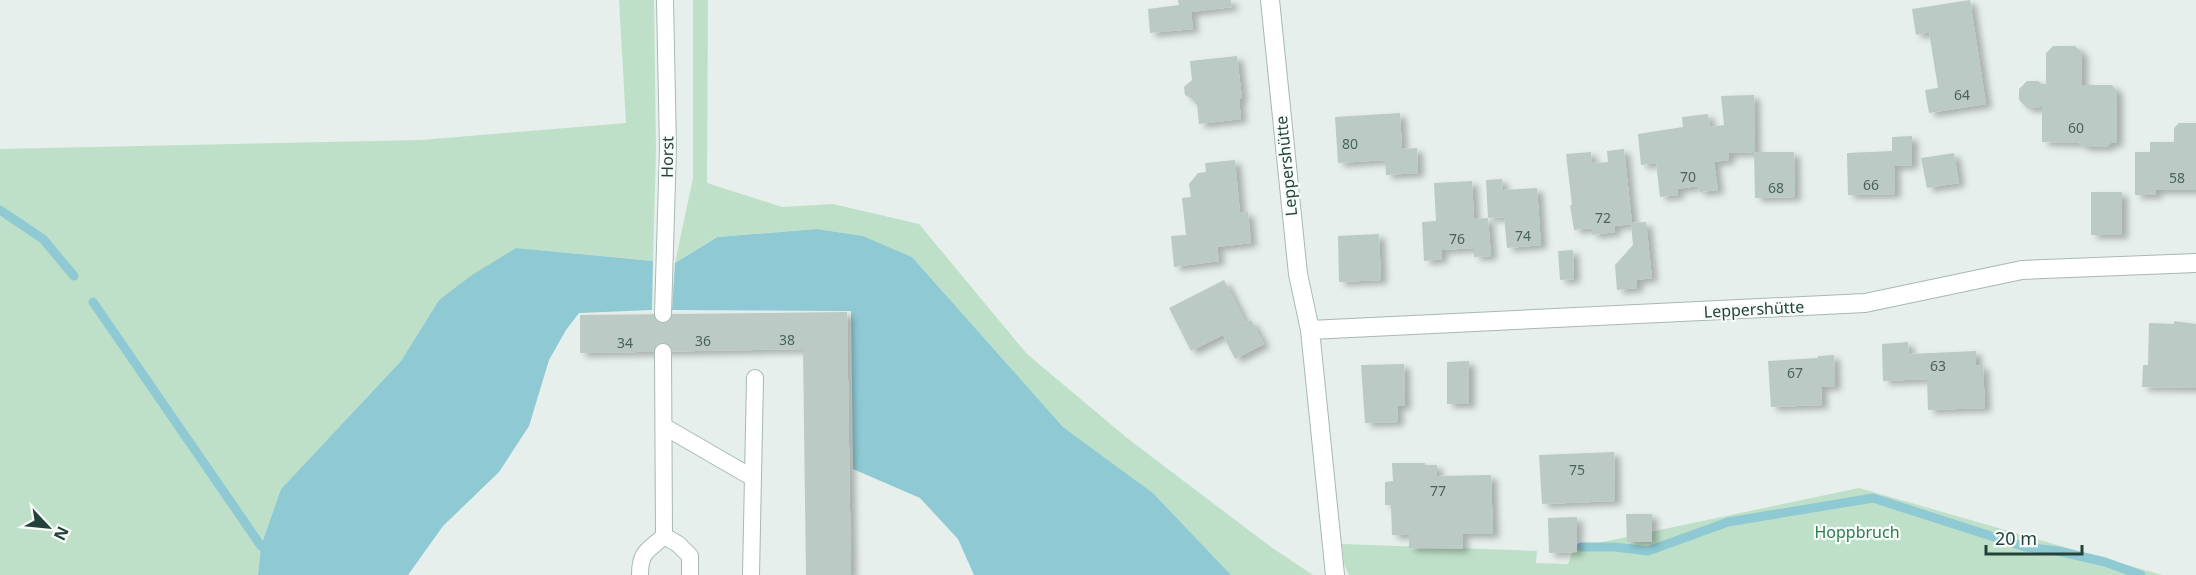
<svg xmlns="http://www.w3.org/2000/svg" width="2196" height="575" viewBox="0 0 2196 575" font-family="'Noto Sans',sans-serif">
<defs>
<filter id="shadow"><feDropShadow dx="6" dy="4" stdDeviation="3" flood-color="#0004"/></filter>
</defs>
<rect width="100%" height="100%" fill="#e6efeb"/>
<!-- green -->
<path fill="#bfe0c8" d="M619,0H654L656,150L653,261L516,248L439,300L401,361L281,489L261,546L258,575H0V149L421,140L626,123Z
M693,0H708L707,183L782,207L833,204L919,224L1027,354L1127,438L1271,547L1313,575H1231L1153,493L1063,427L912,257L863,236L817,229L716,237L675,263L693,178Z
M1859,488L2162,575H1349L1344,564L1342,544L1537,551L1536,563L1568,564L1574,548Z"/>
<!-- water -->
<path fill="#8ec9d4" d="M817,229L863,236L912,257L1063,427L1153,493L1231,575H974L958,539L920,498L853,469L851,311L672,310L675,263L717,237Z
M516,248L653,261L652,310L579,313L566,330L549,360L529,426L499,472L443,526L408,575H258L261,546L281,489L401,361L439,300L472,275Z"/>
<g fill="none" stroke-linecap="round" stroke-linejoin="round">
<!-- stream -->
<path stroke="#8ec9d4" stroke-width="9" d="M0,210L43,239L74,276
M93,302L261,546
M1581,547H1615L1648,551L1728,522L1873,498L2025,547L2058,551L2105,562L2141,575"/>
</g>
<!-- building -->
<path fill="#bbcac4" filter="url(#shadow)" d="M1178,0H1231L1232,7L1191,12L1193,29L1150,33L1148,9L1179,5Z
M1970,0L1986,104L1929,113L1925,90L1938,88L1929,32L1916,35L1912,9Z
M2053,46H2075L2082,53V85H2112L2117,91V143H2111L2106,147H2084L2079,143L2042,142V104L2039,108H2027L2019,100V89L2027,81H2038L2042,84H2046V53Z
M1237,56L1242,99H1239L1241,119L1199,124L1197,104H1195L1194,100L1185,95L1184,87L1192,80L1190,61Z
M1754,95L1755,152H1794L1795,197L1755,198L1754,152L1728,153L1729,160L1714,162L1718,190L1699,192L1698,186L1677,189L1678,195L1660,197L1656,163L1641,165L1638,134L1683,127L1682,117L1708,114L1710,127L1724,125L1721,96Z
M1400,113L1402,149L1417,148L1418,173L1386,175L1385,160L1338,163L1335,117Z
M2179,123H2196V190H2156V195H2135V152H2150V142H2174V128Z
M1912,136V165L1894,166L1895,194L1848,195L1847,153L1892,151V137Z
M1624,149L1632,223L1646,222L1652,278L1637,280V288L1617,290L1615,265L1633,245L1631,224L1614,226L1615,232L1592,235V228L1574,230L1570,205H1572L1566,154L1591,152L1592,163L1608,162L1607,151Z
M1954,153L1959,183L1927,188L1921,158Z
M1235,160L1240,213L1248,212L1251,243L1217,247L1219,261L1174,267L1171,236L1186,235L1182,198L1191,197L1189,184L1198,173L1206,172L1205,163Z
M1502,179L1503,190L1537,188L1541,245L1507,248L1504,217L1488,218L1486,180Z
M1472,181L1474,219L1488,218L1491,256L1474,257V248L1441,250L1442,259L1424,261L1422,222L1436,221L1434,183Z
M2091,192H2122V235H2091Z
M1379,234L1381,280L1339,282L1338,236Z
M1573,250L1574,279L1560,280L1558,251Z
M1224,280L1246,323L1251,320L1264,344L1235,359L1223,335L1191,351L1169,308Z
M847,312L851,575H806L803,349L580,353V315Z
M2174,321L2196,324V388L2142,387L2143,365H2148L2149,323L2174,324Z
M1908,342L1909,354L1976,351V366L1983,365L1985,408L1928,410L1927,379L1883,381L1882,344Z
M1834,355L1835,386L1821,387L1822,405L1771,407L1768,361L1818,358V356Z
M1469,361V404H1447V362Z
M1404,364L1405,406H1397L1398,422L1365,423L1361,365Z
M1614,452L1615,501L1542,504L1539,455Z
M1392,463H1425V465H1437V476L1491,475L1493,534H1462L1463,549L1409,548V535H1392L1391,505H1385V482L1393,481Z
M1626,514H1652V542H1627Z
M1577,517V552L1549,553L1548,518Z"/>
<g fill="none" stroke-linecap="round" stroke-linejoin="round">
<!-- service casing -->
<g stroke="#a8b8b2" stroke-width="18">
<path id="service" d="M663,314L668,148L665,0
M665,427L753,478
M664,536L678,544L690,556V575
M640,575C640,551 648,551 664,536L663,352
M751,575L755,378"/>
</g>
<!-- minor casing -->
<g stroke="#a8b8b2" stroke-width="20">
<path id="minor" d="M1270,0L1298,274L1310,330L1335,575
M1310,330L1865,303L2022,270L2196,263"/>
</g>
<!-- service -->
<use href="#service" stroke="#fff" stroke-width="16"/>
<!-- minor -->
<use href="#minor" stroke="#fff" stroke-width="18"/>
</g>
<g text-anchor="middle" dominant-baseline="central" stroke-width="4.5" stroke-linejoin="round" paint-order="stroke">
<!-- number labels -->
<g font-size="14" fill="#4a645c">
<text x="1962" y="94">64</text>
<text x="2076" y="127">60</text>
<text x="1350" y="143">80</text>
<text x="1688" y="176">70</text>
<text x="2177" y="177">58</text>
<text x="1871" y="184">66</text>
<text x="1776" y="187">68</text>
<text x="1603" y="217">72</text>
<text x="1523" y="235">74</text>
<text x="1457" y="238">76</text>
<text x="787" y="339">38</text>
<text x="703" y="340">36</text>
<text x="625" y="342">34</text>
<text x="1938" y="365">63</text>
<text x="1795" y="372">67</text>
<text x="1577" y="469">75</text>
<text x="1438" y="490">77</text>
</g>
<!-- street labels -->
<g font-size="16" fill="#24423a" stroke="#f7fbf9">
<text transform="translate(667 157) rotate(-89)">Horst</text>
<text transform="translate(1286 166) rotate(-96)">Leppershütte</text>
<text transform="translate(1754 309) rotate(-3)">Leppershütte</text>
</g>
<!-- park labels -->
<g font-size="16" fill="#2d7a4b" stroke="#f7fbf9">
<text x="1857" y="532">Hoppbruch</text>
</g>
</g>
<!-- north arrow -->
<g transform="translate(48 527) rotate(116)" stroke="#f7fbf9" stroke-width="4.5" paint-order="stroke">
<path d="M0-4.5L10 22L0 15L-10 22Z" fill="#24423a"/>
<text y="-9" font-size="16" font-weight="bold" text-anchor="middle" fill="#24423a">N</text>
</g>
<!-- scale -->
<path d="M1986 545v9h96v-9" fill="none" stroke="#24423a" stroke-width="3"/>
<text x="1995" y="545" font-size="18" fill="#24423a" stroke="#f7fbf9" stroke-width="4.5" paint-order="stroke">20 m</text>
</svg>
